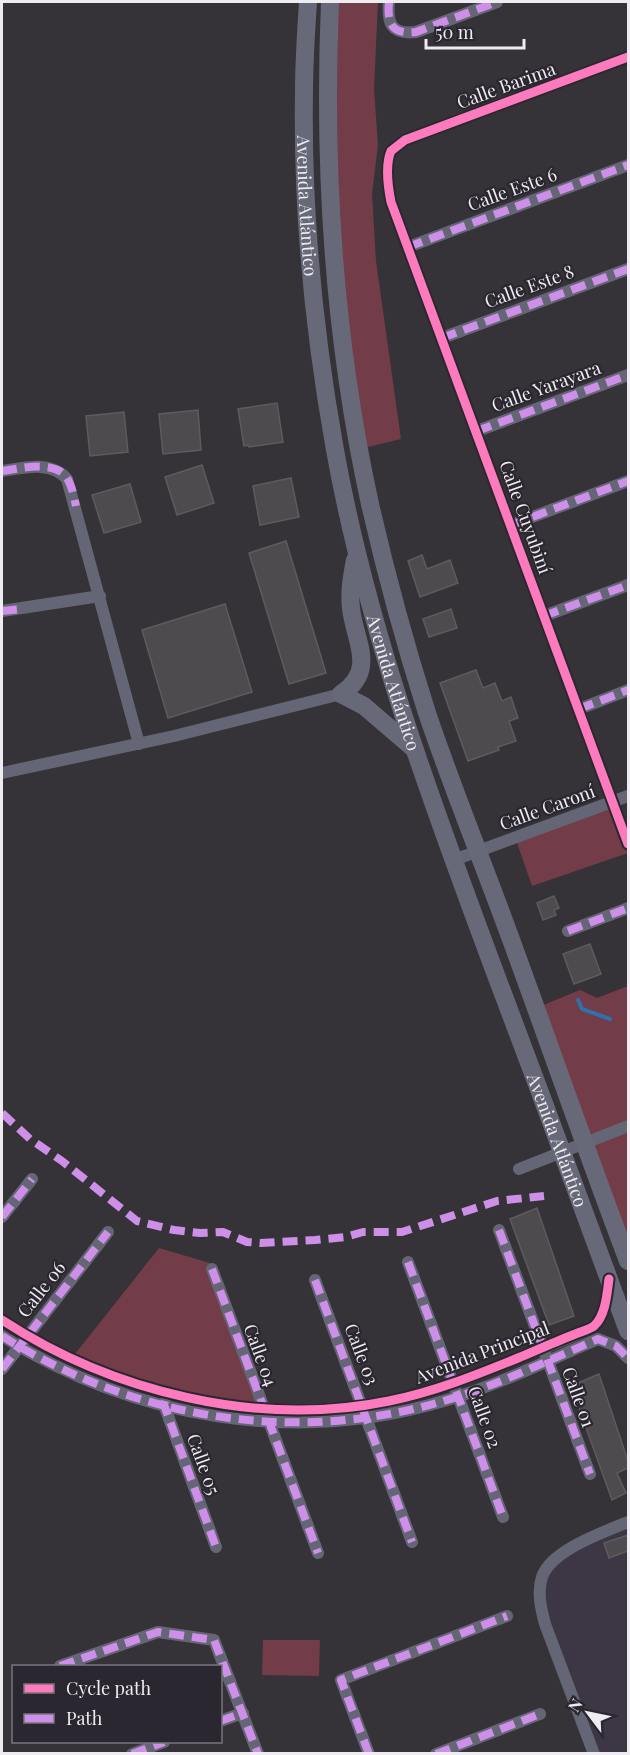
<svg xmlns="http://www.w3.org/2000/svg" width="630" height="1755" viewBox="0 0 630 1755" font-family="'Playfair Display',serif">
<rect width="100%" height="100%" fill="#353338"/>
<!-- built -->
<path fill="#3d3644" d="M628,1522V1753L594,1754L545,1624L546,1568Z"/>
<!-- green -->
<path fill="#723c48" d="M330,2H378L374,89L378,145L372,194L376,261L401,439L360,449L340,320Z
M612,802L628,844V853L532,886L515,837Z
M628,986V1261L536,1008L580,990L597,998Z
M159,1248L210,1263L262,1408L205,1400L71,1359Z
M263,1640H320L319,1676L262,1675Z"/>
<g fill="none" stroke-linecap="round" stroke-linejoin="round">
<!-- stream -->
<path stroke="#2f71a8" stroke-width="4" d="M578,1000L582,1009L610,1019"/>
</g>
<!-- building -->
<path fill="#4e4b4f" stroke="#5d5b5e" stroke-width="1.5" d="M277,403L283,442L249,447L248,445L244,446L238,409Z
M198,410L201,450L163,454L159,414Z
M124,412L128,452L90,456L86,416Z
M202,465L214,503L177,515L165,477Z
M291,478L299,517L260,525L253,486Z
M130,484L141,522L104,533L92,495Z
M286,541L326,673L289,684L249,553Z
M422,555L427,569L450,560L458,583L420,597L408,561Z
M225,604L252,692L168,718L142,630Z
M451,609L457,628L429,637L423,619Z
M476,670L483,688L495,683L502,701L511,697L518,718L509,721L516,741L498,747L499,750L468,761L440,683Z
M554,896L559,908L554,910L556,915L543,920L537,903Z
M590,944L601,974L574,984L563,954Z
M537,1208L574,1316L549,1325L510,1219Z
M599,1374L628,1461V1468L617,1473L626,1493L612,1500L571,1386Z
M628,1535V1551L609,1558L604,1543Z"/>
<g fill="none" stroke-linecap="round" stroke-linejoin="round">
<!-- street -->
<path stroke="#656675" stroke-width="12" d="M389,2C387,23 391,35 416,32L497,2
M628,57L405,140L391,151C385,165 388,187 391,202L628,844
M408,247L628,165
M442,338L628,269
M477,431L628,375
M2,471C23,468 51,460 67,479L139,744
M511,525L628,481
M2,611L100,596
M544,616L628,585
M579,709L628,690
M2,773L174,736L341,694
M454,860L628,796
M568,931L628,908
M519,1169L628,1126
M2,1217L32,1179
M499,1230L590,1474
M408,1262L503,1517
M212,1269L318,1553
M315,1280L412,1542
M2,1320C113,1392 256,1426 387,1402C433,1393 477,1375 520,1357C535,1351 586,1333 595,1325C606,1314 606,1296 609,1282
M2,1336C134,1419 296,1446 447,1400C498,1385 549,1360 598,1339L616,1346L628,1358
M2,1369L108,1232
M165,1402L164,1405L216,1547
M60,1666L158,1632L214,1640L258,1754
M220,1721L243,1713
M132,1754L164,1742
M369,1754L341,1680L507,1616
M436,1754L540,1714
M594,1754L545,1624C541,1609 537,1592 542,1577C551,1550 604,1532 628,1522"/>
<!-- secondary -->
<g stroke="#676979" stroke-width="18">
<path id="s1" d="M308,2C306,32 304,61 304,92C302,211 314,333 335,450C367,628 430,798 493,967C539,1088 583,1209 628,1331"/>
<path d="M330,2C323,169 334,340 370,504C386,574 405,644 427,713C452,787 482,860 509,934C549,1043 587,1153 628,1261"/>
<path d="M341,694C378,670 354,640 351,608C349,592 352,576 355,560"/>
<path d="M341,694L364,706L413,748"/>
</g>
<!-- quiet -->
<path stroke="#ce8fe9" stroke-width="8" stroke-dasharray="15 8" stroke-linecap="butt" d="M389,2C387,23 391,35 416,32L497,2
M408,247L628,165
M442,338L628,269
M477,431L628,375
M2,471C19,469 55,459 67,478C72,486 74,497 76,506
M511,525L628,481
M2,611L22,609
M544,616L628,585
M579,709L628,690
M568,931L628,908
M2,1113L30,1139L62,1161L137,1221L174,1230L200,1233L223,1232L247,1242L260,1243L315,1240L345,1237L363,1232H402L497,1201L544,1196
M2,1217L32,1179
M499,1230L590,1474
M408,1262L503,1517
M212,1269L318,1553
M315,1280L412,1542
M2,1336C134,1419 296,1446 447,1400C498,1385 549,1360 598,1339L616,1346L628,1358
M2,1369L108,1232
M165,1401L164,1405L216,1547
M60,1666L158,1632L214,1640L258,1754
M220,1721L243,1713
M132,1754L164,1742
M369,1754L341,1680L507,1616
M436,1754L540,1714"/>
<!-- cycleway casing -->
<g stroke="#2b2730" stroke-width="13">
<path id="cycleway" d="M628,57L405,140L391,151C385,165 388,187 391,202L628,844
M2,1320C112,1392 258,1428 389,1401C434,1392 476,1375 518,1358C537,1350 555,1342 573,1335C579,1332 589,1330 594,1326C606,1315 607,1293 609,1279"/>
</g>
<!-- cycleway -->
<use href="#cycleway" stroke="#fd7abc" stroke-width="9"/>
</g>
<g text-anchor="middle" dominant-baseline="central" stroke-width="4.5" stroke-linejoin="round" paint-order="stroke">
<!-- street labels -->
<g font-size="18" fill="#eeebf1" stroke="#2b2730">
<text transform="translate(506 85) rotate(-20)">Calle Barima</text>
<text transform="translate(512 189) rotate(-20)">Calle Este 6</text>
<text stroke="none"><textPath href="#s1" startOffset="204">Avenida Atlántico</textPath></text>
<text transform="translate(529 286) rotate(-20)">Calle Este 8</text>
<text transform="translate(546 386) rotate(-20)">Calle Yarayara</text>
<text transform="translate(526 517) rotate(70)">Calle Cuyubiní</text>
<text stroke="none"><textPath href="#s1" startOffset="690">Avenida Atlántico</textPath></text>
<text transform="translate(547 807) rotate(-20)">Calle Caroní</text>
<text stroke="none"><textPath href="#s1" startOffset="1176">Avenida Atlántico</textPath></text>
<text transform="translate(41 1289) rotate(-52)">Calle 06</text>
<text transform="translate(482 1352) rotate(-21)">Avenida Principal</text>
<text transform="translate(362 1354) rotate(69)">Calle 03</text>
<text transform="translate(261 1355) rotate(70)">Calle 04</text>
<text transform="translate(579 1397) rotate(70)">Calle 01</text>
<text transform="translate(485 1417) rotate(70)">Calle 02</text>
<text transform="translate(204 1464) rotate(70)">Calle 05</text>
</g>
</g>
<!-- border -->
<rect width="630" height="1755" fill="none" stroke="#eeebf1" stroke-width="6"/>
<!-- legend -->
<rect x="12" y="1665" width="210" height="78" fill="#2b2730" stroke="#79757d" stroke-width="1.5"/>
<rect x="24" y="1684" width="30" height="9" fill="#fd7abc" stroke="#79757d" stroke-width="1.5"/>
<text x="66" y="1695" font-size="18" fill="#eeebf1">Cycle path</text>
<rect x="24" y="1714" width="30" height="9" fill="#ce8fe9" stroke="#79757d" stroke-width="1.5"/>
<text x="66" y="1725" font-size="18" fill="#eeebf1">Path</text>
<!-- north arrow -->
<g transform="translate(588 1713) rotate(302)" stroke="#2b2730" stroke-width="4.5" paint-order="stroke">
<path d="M0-4.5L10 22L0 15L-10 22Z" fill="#eeebf1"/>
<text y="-9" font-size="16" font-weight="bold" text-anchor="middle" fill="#eeebf1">N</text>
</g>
<!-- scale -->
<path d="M426 39v9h98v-9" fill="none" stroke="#eeebf1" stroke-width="3"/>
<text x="435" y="39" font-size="18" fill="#eeebf1" stroke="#2b2730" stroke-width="4.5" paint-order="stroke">50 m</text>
</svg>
